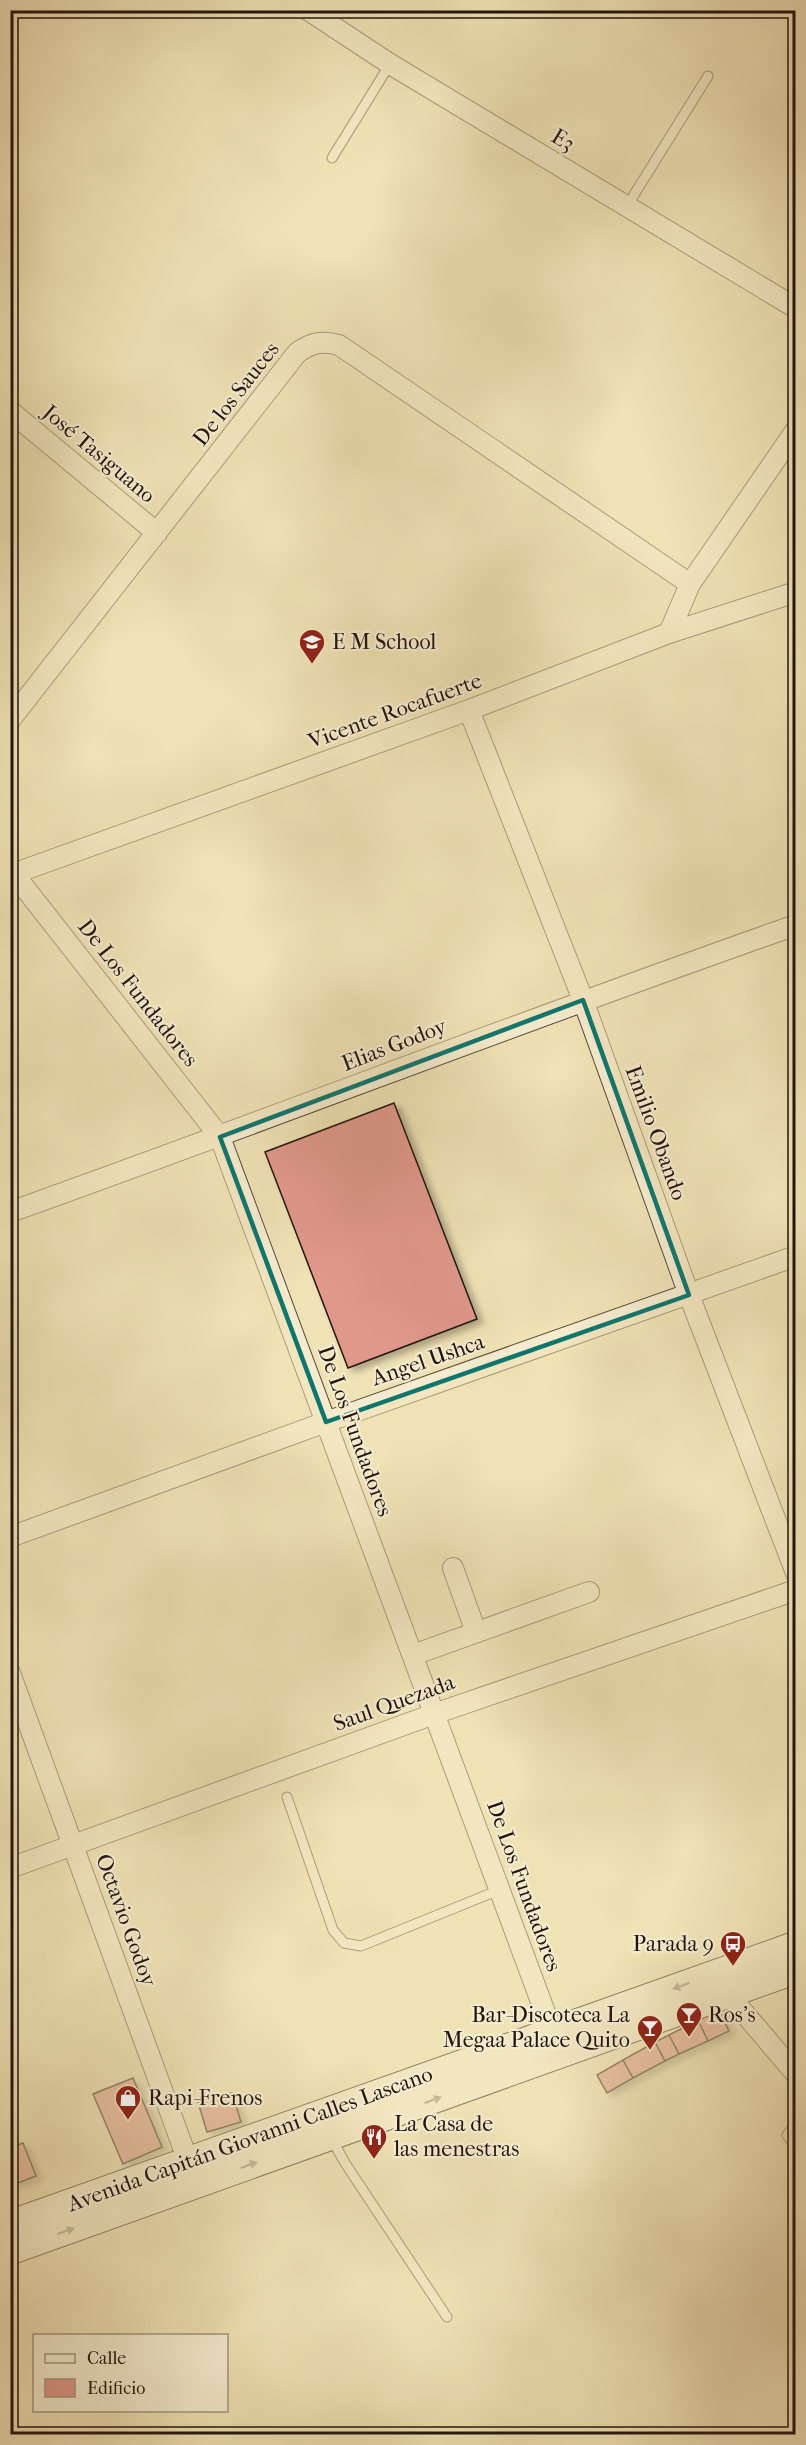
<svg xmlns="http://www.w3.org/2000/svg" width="806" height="2445" viewBox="0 0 806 2445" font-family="'IM FELL French Canon',serif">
<defs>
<filter id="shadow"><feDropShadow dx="6" dy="4" stdDeviation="3" flood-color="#0004"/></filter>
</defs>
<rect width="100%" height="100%" fill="#efe2b5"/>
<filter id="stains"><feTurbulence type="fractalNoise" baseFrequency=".00333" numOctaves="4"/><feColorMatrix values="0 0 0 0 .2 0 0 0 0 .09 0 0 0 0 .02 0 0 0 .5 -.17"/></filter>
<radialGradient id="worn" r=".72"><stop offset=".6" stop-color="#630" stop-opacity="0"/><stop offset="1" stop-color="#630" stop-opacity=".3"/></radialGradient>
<!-- building -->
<path fill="#e0988b" stroke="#20140d" stroke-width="1.5" filter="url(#shadow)" d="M394,1103L477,1319L348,1368L265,1152Z
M719,2011L729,2031L708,2041L698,2020Z
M698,2020L708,2041L679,2054L669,2035Z
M669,2035L679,2054L665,2061L655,2042Z
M655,2042L665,2061L633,2078L623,2060Z
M623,2060L633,2078L607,2093L597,2075Z
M133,2078L162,2147L123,2164L93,2094Z
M232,2093L241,2122L207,2132L198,2102Z
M23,2143L36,2176L10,2186V2148Z"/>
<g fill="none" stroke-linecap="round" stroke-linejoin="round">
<!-- service casing -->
<g stroke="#544837" stroke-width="11">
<path id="service" d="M332,158L390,64
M627,206L708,76
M287,1797L333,1930L344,1943L361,1946L499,1890
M796,2124L787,2135L796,2147
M331,2138L345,2163L447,2317"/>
</g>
<!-- minor casing -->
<g stroke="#544837" stroke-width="22">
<path id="minor" d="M308,10L390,64L796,308
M10,411L157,533
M669,633L690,584L796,430
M469,710L583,1000L689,1295L796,1573
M10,720L297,353C311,343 322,340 339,345L690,584
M14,874L220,1137L556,2042
M10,875L469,710L669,633L796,592
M10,1212C273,1118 533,1017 796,925
M10,1537L326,1422L796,1256
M453,1568L476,1632
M413,1655L589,1592
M10,1673L192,2172
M10,1868L434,1714L796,1590
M723,1983L728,1994L796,2074"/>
</g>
<!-- secondary casing -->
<g stroke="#20140d" stroke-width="29">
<path id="secondary" d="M10,2224L796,1945
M10,2251L796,1970"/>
</g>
<!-- service -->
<use href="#service" stroke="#f5eccf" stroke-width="9"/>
<!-- minor -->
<use href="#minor" stroke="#f5eccf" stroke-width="20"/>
<!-- secondary -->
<use href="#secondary" stroke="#f5eccf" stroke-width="27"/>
</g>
<!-- one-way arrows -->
<defs><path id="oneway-solid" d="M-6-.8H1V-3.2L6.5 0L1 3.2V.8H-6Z" transform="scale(1.5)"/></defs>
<g fill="#958b78">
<use href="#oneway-solid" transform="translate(681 1986) rotate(160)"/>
<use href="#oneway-solid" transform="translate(433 2100) rotate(-20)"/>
<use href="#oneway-solid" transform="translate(249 2165) rotate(-20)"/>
<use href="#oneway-solid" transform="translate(66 2231) rotate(-20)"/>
</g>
<!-- marked area -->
<path d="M0 0H806V2445H0ZM583,1000L689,1295L326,1422L220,1137Z" fill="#efe2b5" fill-opacity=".55" fill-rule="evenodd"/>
<path fill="none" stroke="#0f766e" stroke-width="4.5" stroke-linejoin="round" d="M583,1000L689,1295L326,1422L220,1137Z"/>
<!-- icons -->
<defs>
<g id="school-pin" transform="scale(1.35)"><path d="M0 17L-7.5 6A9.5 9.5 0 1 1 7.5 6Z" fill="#8f2418" stroke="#f5eccf"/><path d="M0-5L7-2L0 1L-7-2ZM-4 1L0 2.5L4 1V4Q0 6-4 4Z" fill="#fff"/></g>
<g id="bus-pin" transform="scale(1.35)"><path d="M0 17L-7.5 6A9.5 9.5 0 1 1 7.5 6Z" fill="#8f2418" stroke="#f5eccf"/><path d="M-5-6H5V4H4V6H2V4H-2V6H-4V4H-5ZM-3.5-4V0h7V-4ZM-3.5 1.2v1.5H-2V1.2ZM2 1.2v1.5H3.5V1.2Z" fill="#fff"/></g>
<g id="bar-pin" transform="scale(1.35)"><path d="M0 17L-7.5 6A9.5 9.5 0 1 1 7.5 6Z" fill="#8f2418" stroke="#f5eccf"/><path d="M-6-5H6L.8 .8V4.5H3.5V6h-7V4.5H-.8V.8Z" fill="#fff"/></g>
<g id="shop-pin" transform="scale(1.35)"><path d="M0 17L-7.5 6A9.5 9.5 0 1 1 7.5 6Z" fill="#8f2418" stroke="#f5eccf"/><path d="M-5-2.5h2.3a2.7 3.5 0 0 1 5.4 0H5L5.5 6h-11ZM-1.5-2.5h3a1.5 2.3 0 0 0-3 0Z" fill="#fff"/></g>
<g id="restaurant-pin" transform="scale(1.35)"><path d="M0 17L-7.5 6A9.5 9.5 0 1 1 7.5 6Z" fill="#8f2418" stroke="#f5eccf"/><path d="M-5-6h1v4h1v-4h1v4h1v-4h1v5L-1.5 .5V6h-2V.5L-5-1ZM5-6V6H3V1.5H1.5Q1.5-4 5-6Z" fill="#fff"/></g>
</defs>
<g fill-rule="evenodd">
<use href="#school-pin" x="312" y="642"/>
<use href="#bus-pin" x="733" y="1944"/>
<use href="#bar-pin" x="689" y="2015"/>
<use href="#bar-pin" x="650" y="2028"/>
<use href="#shop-pin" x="128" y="2098"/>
<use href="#restaurant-pin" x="374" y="2137"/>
</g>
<g text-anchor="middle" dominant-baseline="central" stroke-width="4.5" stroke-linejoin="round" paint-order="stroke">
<!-- street labels -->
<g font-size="22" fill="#20140d" stroke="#f5eccf">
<text transform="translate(563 140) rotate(31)">E3</text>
<text transform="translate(236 394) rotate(-52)">De los Sauces</text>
<text transform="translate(99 454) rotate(40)">José Tasiguano</text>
<text transform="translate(395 711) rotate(-20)">Vicente Rocafuerte</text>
<text transform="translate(138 993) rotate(52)">De Los Fundadores</text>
<text transform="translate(394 1045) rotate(-21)">Elias Godoy</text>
<text transform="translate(656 1133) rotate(70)">Emilio Obando</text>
<text transform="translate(428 1360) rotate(-19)">Angel Ushca</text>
<text transform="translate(355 1431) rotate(70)">De Los Fundadores</text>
<text transform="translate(394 1703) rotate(-20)">Saul Quezada</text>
<text transform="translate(524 1886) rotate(70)">De Los Fundadores</text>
<text transform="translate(126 1920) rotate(70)">Octavio Godoy</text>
<text transform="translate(250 2139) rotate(-20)">Avenida Capitán Giovanni Calles Lascano</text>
</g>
<!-- poi labels -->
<g font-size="22" fill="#20140d" stroke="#f5eccf" text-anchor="start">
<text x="332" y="642">E M School</text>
<text x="714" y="1944" text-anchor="end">Parada 9</text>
<text x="630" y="2015" text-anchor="end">Bar-Discoteca La<tspan x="630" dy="25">Megaa Palace Quito</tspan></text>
<text x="708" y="2015">Ros's</text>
<text x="148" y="2098">Rapi-Frenos</text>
<text x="394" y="2124">La Casa de<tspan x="394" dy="25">las menestras</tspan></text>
</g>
</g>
<!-- margin -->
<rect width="806" height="2445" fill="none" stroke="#efe2b5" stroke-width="36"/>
<rect x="12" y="12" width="782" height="2421" fill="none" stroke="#20140d" stroke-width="3"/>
<rect x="18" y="18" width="770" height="2409" fill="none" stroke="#20140d" stroke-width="1.5"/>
<!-- legend -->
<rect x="33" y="2334" width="195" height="78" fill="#f5eccf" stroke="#a09681" stroke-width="1.5"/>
<rect x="45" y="2354" width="30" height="9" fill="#f5eccf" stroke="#a09681" stroke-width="1.5"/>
<text x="87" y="2364" font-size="18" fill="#20140d">Calle</text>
<rect x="45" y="2379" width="30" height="18" fill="#e0988b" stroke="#a09681" stroke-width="1.5"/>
<text x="87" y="2394" font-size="18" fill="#20140d">Edificio</text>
<rect width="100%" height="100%" filter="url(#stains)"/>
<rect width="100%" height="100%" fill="url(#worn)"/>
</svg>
